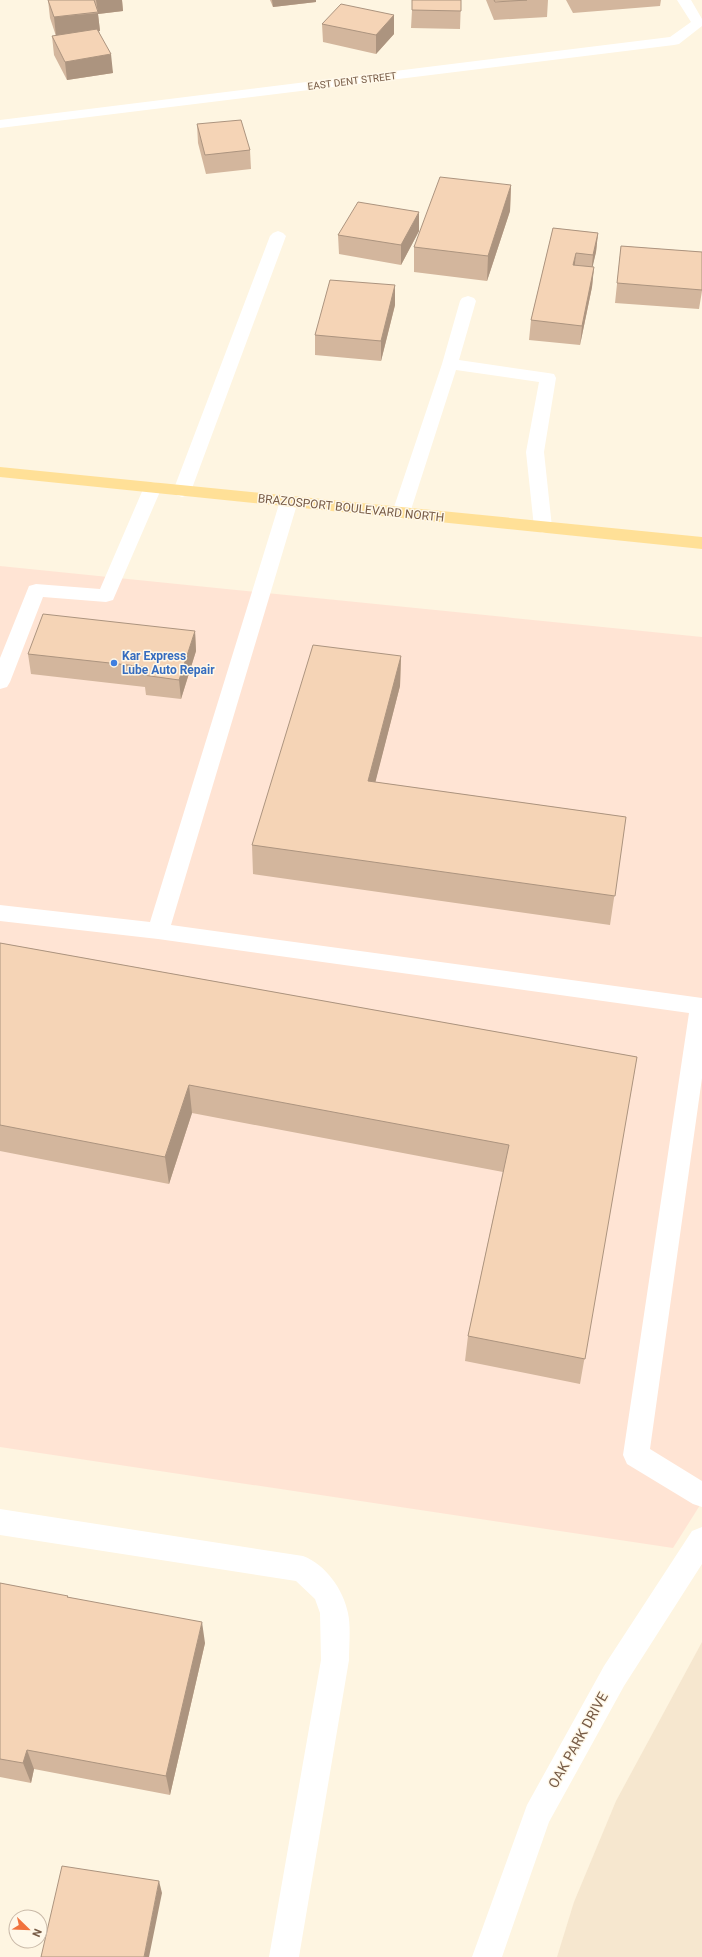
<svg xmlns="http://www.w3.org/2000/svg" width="702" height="1957" viewBox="0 0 702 1957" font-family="Roboto,sans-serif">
<rect width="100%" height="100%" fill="#fef5e1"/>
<!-- residential -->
<path fill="#f6e7cf" d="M702,1642V1957H557L574,1902L616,1801Z"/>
<!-- commercial -->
<path fill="#ffe4d4" d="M0,566L702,637V1502L673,1548L0,1447Z"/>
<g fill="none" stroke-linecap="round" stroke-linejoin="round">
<!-- service -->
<path fill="#fff" fill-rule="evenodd" d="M278,231L283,233L286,236L191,491L188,495L182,497L176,495L173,491L270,236L273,233Z
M468,296L474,298L476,301L459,360L548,373L554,374L556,378L544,452L552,527L549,531L543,533L537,531L534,527L526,452L539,382L456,370L410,513L407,517L401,519L395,517L392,513L442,364L460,301L462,298Z
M153,482L159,483L162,487L113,600L106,602L43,597L10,682L7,687L0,689V658L29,586L36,584L100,589L144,487L147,483Z
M289,495L295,497L298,501L171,925L702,998V1078L650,1449L702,1481V1507L693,1504L627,1464L623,1455L689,1013L158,939L0,921V905L150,922L280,501L283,497Z
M0,1509L303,1556C326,1565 343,1589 348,1613C351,1627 349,1645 349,1660L299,1957H269L321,1660L320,1613L315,1599L296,1581L0,1535Z"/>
<!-- minor -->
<path fill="#fff" fill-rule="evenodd" d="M677,0H691L702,19V26L679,44L674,45L0,128V120L670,37L691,22Z
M702,1527V1564L624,1686L549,1822L502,1957H472L527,1805L604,1666L692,1531Z"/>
<!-- primary -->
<path fill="#ffe097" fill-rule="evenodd" d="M0,467L702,537V549L0,477Z"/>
</g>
<!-- wall -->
<path fill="#d3b69d" d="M48,0H122L123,11L98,14L100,31H99L113,73L67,80L54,55L52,36H56L50,18Z
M270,0H316V2L273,7Z
M461,0L460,29L411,28L412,10Z
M486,0H548L547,17L494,20Z
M566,0H661L660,6L573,13Z
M394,15V34L376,54L323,42L322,24Z
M197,124L250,150L251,169L206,174L198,143Z
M511,185L510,211L487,281L414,272V247Z
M553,228L598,233L596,252L592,267H594L592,287L580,345L529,340L531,320Z
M419,231L401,265L339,254L338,235Z
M621,246L702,252V291L699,309L615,303Z
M395,285V305L381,361L315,355V335Z
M195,631L196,651L181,699L146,695L145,687L31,674L28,654Z
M401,656L400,686L375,782L626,817L610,925L253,874L252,845Z
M0,943L637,1057L580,1384L465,1361L468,1336L503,1172L192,1113L169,1184L0,1151Z
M0,1583L69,1597L205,1643L170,1795L34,1769L31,1783L0,1777Z"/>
<!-- shaded-wall -->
<path fill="#ac947f" d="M96,0H122L123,11L98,14L100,31L56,36L54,17L98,13Z
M272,0H316V2L273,7Z
M394,15V34L376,54V35Z
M111,54L113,73L67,80L65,62Z
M511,185L510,211L487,281L488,256Z
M419,212V231L401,265V245Z
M598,233L596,252L591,274L593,255Z
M576,253L574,273L573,265Z
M594,267L592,287L580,345L582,326Z
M395,285V305L381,361V341Z
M195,631L196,651L181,699L179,680Z
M401,656L400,686L368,811V781Z
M189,1085L192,1113L169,1184L165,1157Z
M202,1622L205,1643L170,1795L166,1776Z
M27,1750L34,1769L31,1783L23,1763Z
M159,1881L162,1893L149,1957H144Z"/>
<!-- building -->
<path fill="#f5d4b6" stroke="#ac947f" d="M48,0H94L98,12L54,17Z
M412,0H461V11L412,10Z
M494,0H527L495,2Z
M341,4L394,15L376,35L322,24Z
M97,29L111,54L65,62L52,36Z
M241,120L250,150L205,155L197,124Z
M440,177L511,185L488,256L414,247Z
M358,202L419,212L401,245L338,235Z
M553,228L598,233L593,255L576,253L573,265L594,267L582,326L531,320Z
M621,246L702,252V290L617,283Z
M330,280L395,285L381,341L315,335Z
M43,614L195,631L179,680L143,675L146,667L28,654Z
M313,645L401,656L368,781L626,817L615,896L252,845Z
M0,943L637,1057L585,1359L468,1336L509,1145L189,1085L165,1157L0,1125Z
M0,1583L68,1596L67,1597L202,1622L166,1776L27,1750L23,1763L0,1759Z
M62,1866L159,1881L144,1957H41Z"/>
<!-- markers -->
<circle fill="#3f7fe0" stroke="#fff8e9" stroke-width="1.5" cx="114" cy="663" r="4"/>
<g text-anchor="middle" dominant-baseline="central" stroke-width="3" stroke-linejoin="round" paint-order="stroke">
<!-- far-street labels -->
<g font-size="10" fill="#775b46" stroke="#fff8e9">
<text transform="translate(352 81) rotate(-7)">EAST DENT STREET</text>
</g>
<!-- street labels -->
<g font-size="12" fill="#775b46" stroke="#fff8e9">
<text transform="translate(351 508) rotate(6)">BRAZOSPORT BOULEVARD NORTH</text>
</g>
<!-- shop labels -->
<g font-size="12" font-weight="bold" fill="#366cbe" stroke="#fff8e9" text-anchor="start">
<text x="122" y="656">Kar Express<tspan x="122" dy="14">Lube Auto Repair</tspan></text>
</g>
<!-- near-street labels -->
<g font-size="14" fill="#775b46" stroke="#fff8e9">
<text transform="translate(578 1740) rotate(-61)">OAK PARK DRIVE</text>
</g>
</g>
<!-- north arrow -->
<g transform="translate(28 1929) rotate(113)"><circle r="19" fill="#fff8e9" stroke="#c9b9a8"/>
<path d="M0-3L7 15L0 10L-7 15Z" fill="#f1723d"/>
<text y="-6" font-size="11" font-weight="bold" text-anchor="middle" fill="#775b46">N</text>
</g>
</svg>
